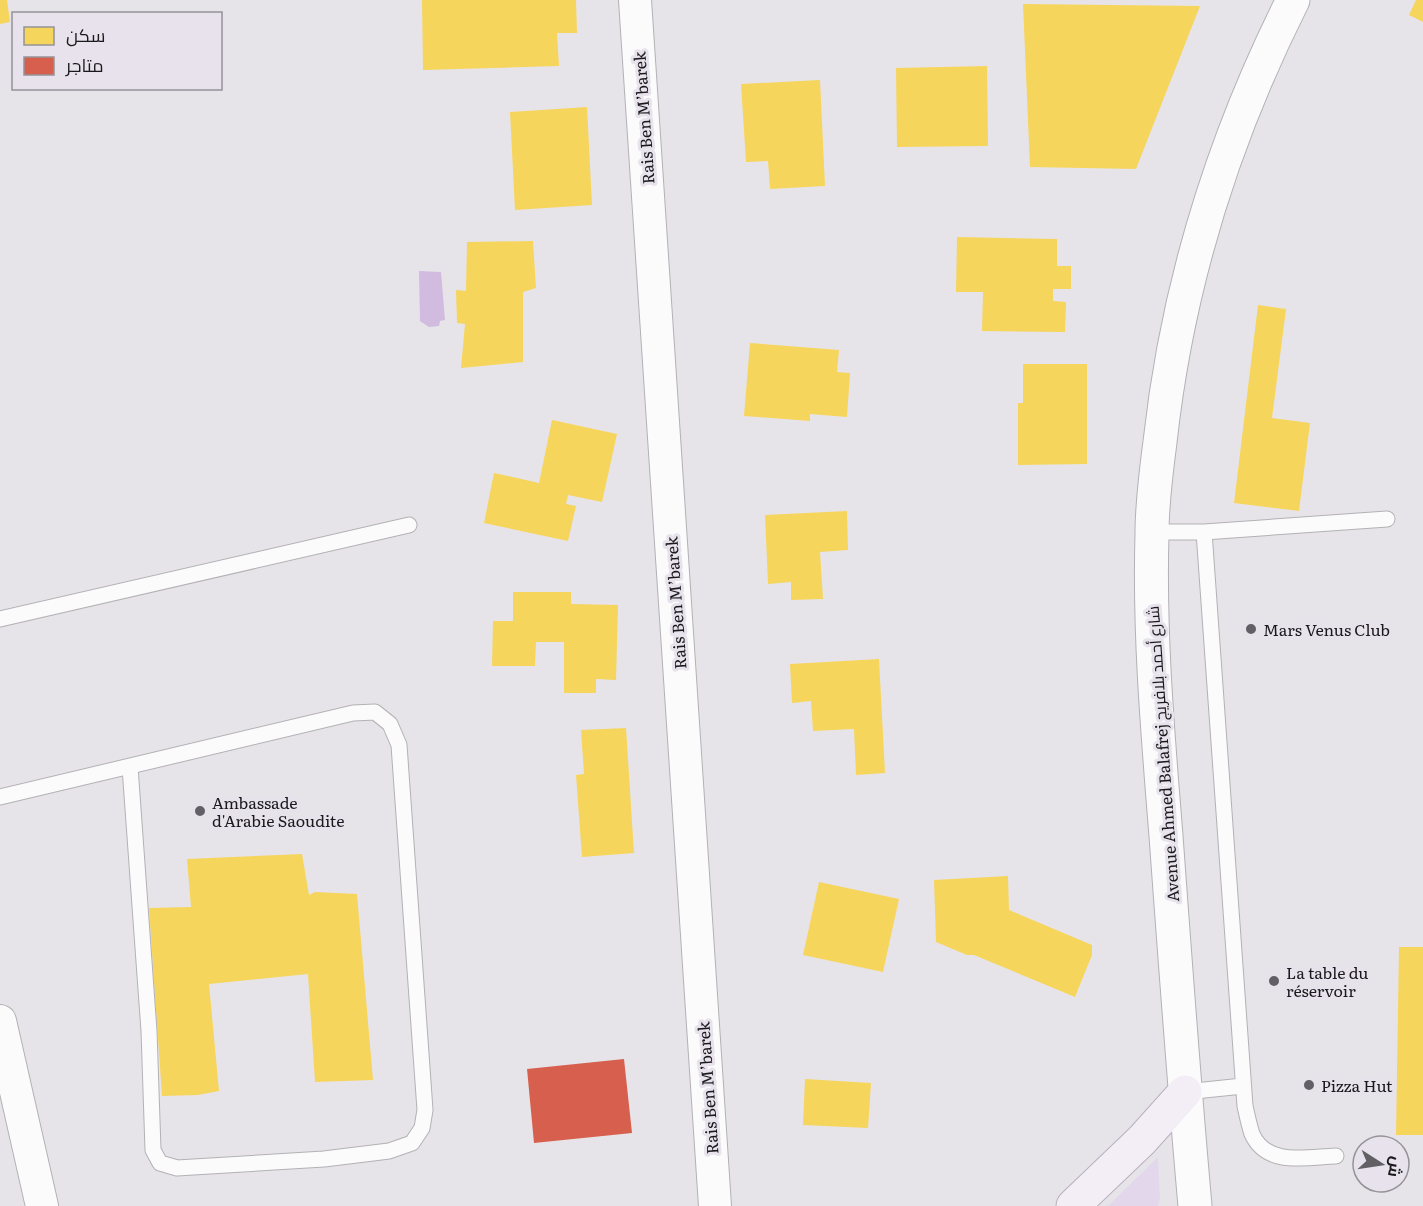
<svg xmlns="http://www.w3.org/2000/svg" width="1423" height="1206" viewBox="0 0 1423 1206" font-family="Literata,Cairo,serif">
<rect width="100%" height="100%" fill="#e7e4e9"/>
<!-- green -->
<path fill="#e3d8eb" d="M1158,1157L1160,1199L1158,1206H1108Z"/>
<!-- water -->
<path fill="#d1bbdf" d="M419,271L441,272L445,320L440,321L439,326L429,327L420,321Z"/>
<!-- homes -->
<path fill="#f6d55c" d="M0,0H7L10,22L0,24Z
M422,0H576L577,33H557L559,66L423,70Z
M1416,0H1423V22L1409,15Z
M1023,4L1200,6L1136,169L1030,167Z
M987,66L988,146L897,147L896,68Z
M820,80L825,186L770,189L768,161L746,162L741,84Z
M587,107L592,205L515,210L510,112Z
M957,237L1057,239V266H1071V289H1053V301L1066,302L1065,332L982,331L983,292H956Z
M533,241L536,288L523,292V362L461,368L465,324L457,323L456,290L466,291L467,242Z
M1258,305L1286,309L1272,418L1310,423L1299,511L1234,503Z
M750,343L839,350L837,372L850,373L847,417L810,414V421L744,416Z
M1023,364H1087V464L1018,465V403H1023Z
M552,420L617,434L602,502L568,495L566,504L576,506L568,541L484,523L494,473L539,483Z
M847,511L848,550L820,552L823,599L791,600V582L768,584L765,515Z
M513,592H571V604L618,605L616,680L596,679V693H564V642H536L535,666H492L493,621H513Z
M879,659L885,773L856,775L854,729L813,731L811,701L792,703L790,664Z
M626,728L634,853L582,857L576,775L584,774L581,730Z
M302,854L309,895L315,892L357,894L373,1080L315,1082L308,974L209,984L219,1091L198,1095L162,1096L149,908L191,907L187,859Z
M1008,876L1009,910L1092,945V955L1075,997L974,955H967L936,942L934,880Z
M819,882L899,899L883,972L803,955Z
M1399,947H1423V1135H1396Z
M805,1079L871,1083L868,1128L803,1125Z"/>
<!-- shops -->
<path fill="#d6604d" d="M624,1059L632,1133L534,1143L527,1069Z"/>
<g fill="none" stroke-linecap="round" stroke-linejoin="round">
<!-- lane casing -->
<g stroke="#b3b1b4" stroke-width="17">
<path id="lane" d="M1152,532H1204L1387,519
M1204,532L1245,1106C1247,1115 1249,1125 1252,1134C1267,1167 1306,1157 1336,1156
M0,619L409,525
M0,797L353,713L375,712L390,724L399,745L425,1110L422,1128L412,1143L389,1151L324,1159L177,1168L160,1163L153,1150L149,1031L130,767
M1185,1092L1243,1086"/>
</g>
<!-- street casing -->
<g stroke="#b3b1b4" stroke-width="34">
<path id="street" d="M635,0L715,1206
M0,1021L42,1206"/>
</g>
<!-- secondary casing -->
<g stroke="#b3b1b4" stroke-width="35">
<path id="secondary" d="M1195,1206C1184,1083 1175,960 1166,836C1158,736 1149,635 1152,534C1152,503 1156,472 1160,442C1177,287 1223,139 1293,0"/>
</g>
<!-- primary casing -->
<g stroke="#b8b0be" stroke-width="35">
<path id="primary" d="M1073,1206L1142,1140L1185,1092"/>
</g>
<!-- lane -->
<use href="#lane" stroke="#fbfbfc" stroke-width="15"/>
<!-- street -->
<use href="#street" stroke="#fbfbfc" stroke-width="32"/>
<!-- secondary -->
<use href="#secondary" stroke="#fbfbfc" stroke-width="33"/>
<!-- primary -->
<use href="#primary" stroke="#f3eef6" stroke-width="33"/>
</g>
<!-- markers -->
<g fill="#626064" stroke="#e7e2eb" stroke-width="2">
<circle cx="1251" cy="629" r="6"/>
<circle cx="200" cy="811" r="6"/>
<circle cx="1274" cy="981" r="6"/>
<circle cx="1309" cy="1085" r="6"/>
</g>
<g text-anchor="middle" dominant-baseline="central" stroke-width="6" stroke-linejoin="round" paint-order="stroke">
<!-- street labels -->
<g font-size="16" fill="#1a191c" stroke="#e7e2eb">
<text transform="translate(643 118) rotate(-94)">Rais Ben M’barek</text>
<text transform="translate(675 603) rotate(-94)">Rais Ben M’barek</text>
<text transform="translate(1162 754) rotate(-94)">Avenue Ahmed Balafrej شارع أحمد بلافريج</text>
<text transform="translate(707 1088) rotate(-94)">Rais Ben M’barek</text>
</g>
<!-- poi labels -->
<g font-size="16" fill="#1a191c" stroke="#e7e2eb" text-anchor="start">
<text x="1263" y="629">Mars Venus Club</text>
<text x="212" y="802">Ambassade<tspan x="212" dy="18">d'Arabie Saoudite</tspan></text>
<text x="1286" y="972">La table du<tspan x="1286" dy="18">réservoir</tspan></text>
<text x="1321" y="1085">Pizza Hut</text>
</g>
</g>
<!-- legend -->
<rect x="12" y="12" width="210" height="78" fill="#e7e2eb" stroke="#959298" stroke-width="1.5"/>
<rect x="24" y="27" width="30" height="18" fill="#f6d55c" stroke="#959298" stroke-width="1.5"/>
<text x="66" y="42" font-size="18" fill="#1a191c">سكن</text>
<rect x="24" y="57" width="30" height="18" fill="#d6604d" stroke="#959298" stroke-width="1.5"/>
<text x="66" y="72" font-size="18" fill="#1a191c">متاجر</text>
<!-- north arrow -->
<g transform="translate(1381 1164) rotate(102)"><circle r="28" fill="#e7e2eb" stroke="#959298" stroke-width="1.5"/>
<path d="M0-4.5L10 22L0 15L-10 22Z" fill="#626064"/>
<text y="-9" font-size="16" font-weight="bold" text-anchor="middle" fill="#1a191c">ش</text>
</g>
</svg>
